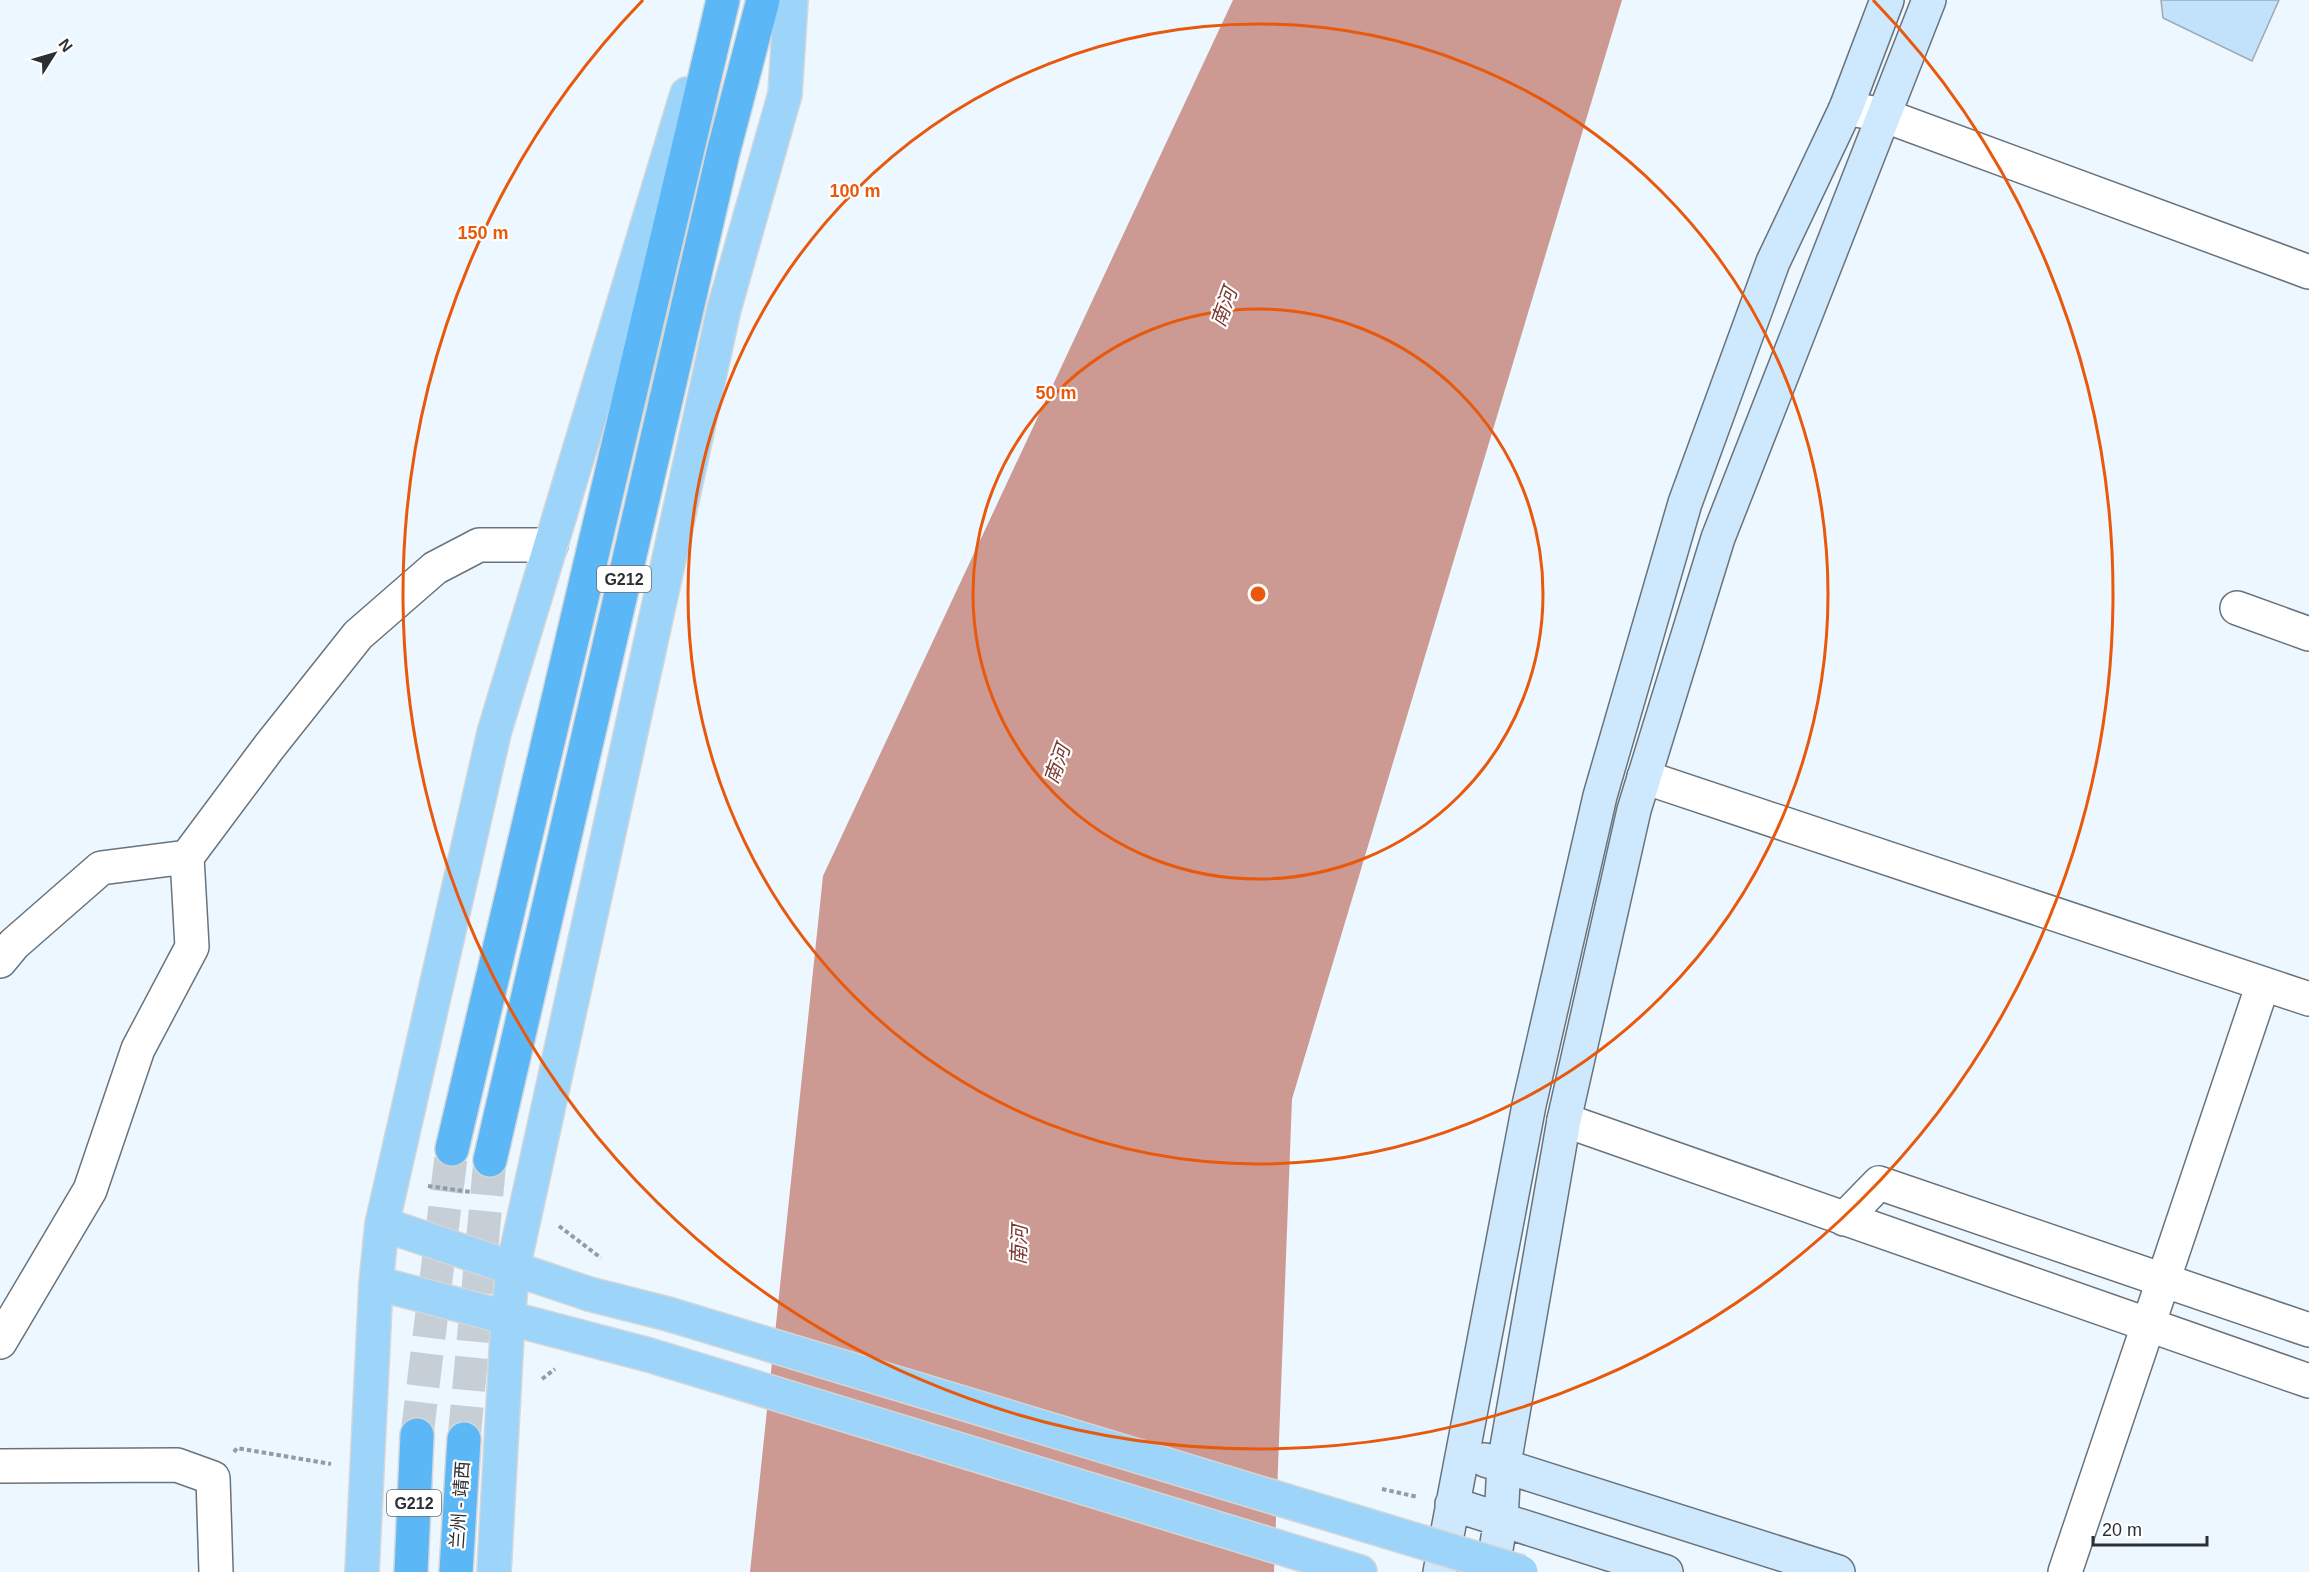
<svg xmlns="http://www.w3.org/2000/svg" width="2309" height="1572" viewBox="0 0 2309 1572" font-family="Arial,'Noto Sans SC',sans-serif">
<rect width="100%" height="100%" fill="#edf7ff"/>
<!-- water -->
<path fill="#cd9a93" d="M1233,0H1622L1292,1099L1274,1572H750L823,876Z"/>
<!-- building -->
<path fill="#c2e2fc" stroke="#9eaab3" stroke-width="1.5" d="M2161,0H2279L2252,61L2163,18Z"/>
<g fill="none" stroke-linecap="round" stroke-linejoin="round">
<!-- highway-tunnel -->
<path stroke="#c6cfd6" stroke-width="33" stroke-dasharray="33 16" stroke-linecap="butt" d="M417,1435L452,1149
M464,1439L490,1160"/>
<!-- street casing -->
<g stroke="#69737c" stroke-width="36">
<path id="street" d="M1846,108L1883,115L2309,272
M2237,608L2309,634
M1644,777L2309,999
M0,961L14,944L101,868L187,857
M1564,1120L2309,1381
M1844,1219L1879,1183L2309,1330
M0,1342L90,1190L138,1049L192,947L187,857L269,747L358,635L435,568L479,545H551
M0,1466L177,1465L213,1478L216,1572
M2065,1572L2263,984"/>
</g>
<!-- secondary casing -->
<g stroke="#69737c" stroke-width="36">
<path id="secondary" d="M1485,1460L1838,1572
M1452,1504L1666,1572
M1440,1572L1529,1105L1600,796L1685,503L1773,262L1846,108L1887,0
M1492,1572L1501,1520L1504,1464L1564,1120L1634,810L1718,538L1929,0"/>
</g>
<!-- primary casing -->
<g stroke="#d5d6d6" stroke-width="36">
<path id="primary" d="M382,1224L589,1294
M376,1283L649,1355L1360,1572
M362,1572L376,1283L382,1224L494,733L687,94
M494,1572L508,1317L513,1268L724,309L785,94L791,0"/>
</g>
<!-- highway casing -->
<g stroke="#d5d6d6" stroke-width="36">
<path id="highway" d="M452,1149L723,0
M490,1160L723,153L763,0
M411,1572L417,1435
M456,1572L464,1439"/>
</g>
<!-- path -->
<path stroke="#949ca2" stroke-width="4" stroke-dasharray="4.5 3" stroke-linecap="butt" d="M428,1186L471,1192
M559,1226L601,1258
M542,1379L555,1369
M234,1452L237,1448L331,1464
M1382,1489L1418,1497"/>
<!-- street -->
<use href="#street" stroke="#fff" stroke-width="33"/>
<!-- secondary -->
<use href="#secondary" stroke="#cee9fd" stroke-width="33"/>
<!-- primary -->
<use href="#primary" stroke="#9dd4fa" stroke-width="33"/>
<!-- highway -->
<use href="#highway" stroke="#5cb7f7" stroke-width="33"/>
<!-- primary-bridge casing -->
<g stroke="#d5d6d6" stroke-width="36" stroke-linecap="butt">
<path id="primary-bridge" d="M589,1294L668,1314L1521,1572"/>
</g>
<!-- primary-bridge -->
<use href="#primary-bridge" stroke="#9dd4fa" stroke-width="33"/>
</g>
<!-- distance rings -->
<g fill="none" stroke="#e8590c" stroke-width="3">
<circle cx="1258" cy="594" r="285"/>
<circle cx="1258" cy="594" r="570"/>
<path d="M1873 0A855 855 0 1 1 643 0"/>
</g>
<g text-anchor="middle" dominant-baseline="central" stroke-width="4.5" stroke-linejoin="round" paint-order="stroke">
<!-- shield labels -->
<g fill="#fff" stroke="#6b6e71" stroke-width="1.5">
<rect x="597" y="566" width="54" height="26" rx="4.5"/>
<rect x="387" y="1490" width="54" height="26" rx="4.5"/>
</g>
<g font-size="16" font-weight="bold" fill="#2c3034">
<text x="624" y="579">G212</text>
<text x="414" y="1503">G212</text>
</g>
<!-- street labels -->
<g font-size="18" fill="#2c3034" stroke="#fff">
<text transform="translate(460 1505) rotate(-86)">兰州 - 靖西</text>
</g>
<!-- water labels -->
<g font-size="20" font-style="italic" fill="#7b3a33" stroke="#fff">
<text transform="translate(1224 307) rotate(-70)">南河</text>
<text transform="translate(1057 764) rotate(-70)">南河</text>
<text transform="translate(1019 1245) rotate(-88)">南河</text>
</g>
</g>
<circle cx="1258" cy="594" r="9" fill="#e8590c" stroke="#fff" stroke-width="3"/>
<g font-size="18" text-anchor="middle" font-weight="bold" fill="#e8590c" stroke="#fff" stroke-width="4.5" stroke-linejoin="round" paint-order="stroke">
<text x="855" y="197">100 m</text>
<text x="483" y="239">150 m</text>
<text x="1056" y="399">50 m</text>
</g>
<!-- north arrow -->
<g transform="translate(54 54) rotate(53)" stroke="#ffffff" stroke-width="4.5" paint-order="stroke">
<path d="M0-4.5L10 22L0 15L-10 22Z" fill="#2c3034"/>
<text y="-9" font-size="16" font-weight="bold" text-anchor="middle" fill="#2c3034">N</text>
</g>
<!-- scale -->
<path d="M2093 1536v9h114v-9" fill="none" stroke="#2c3034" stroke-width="3"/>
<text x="2102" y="1536" font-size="18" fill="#2c3034" stroke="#ffffff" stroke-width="4.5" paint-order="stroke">20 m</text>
</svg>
